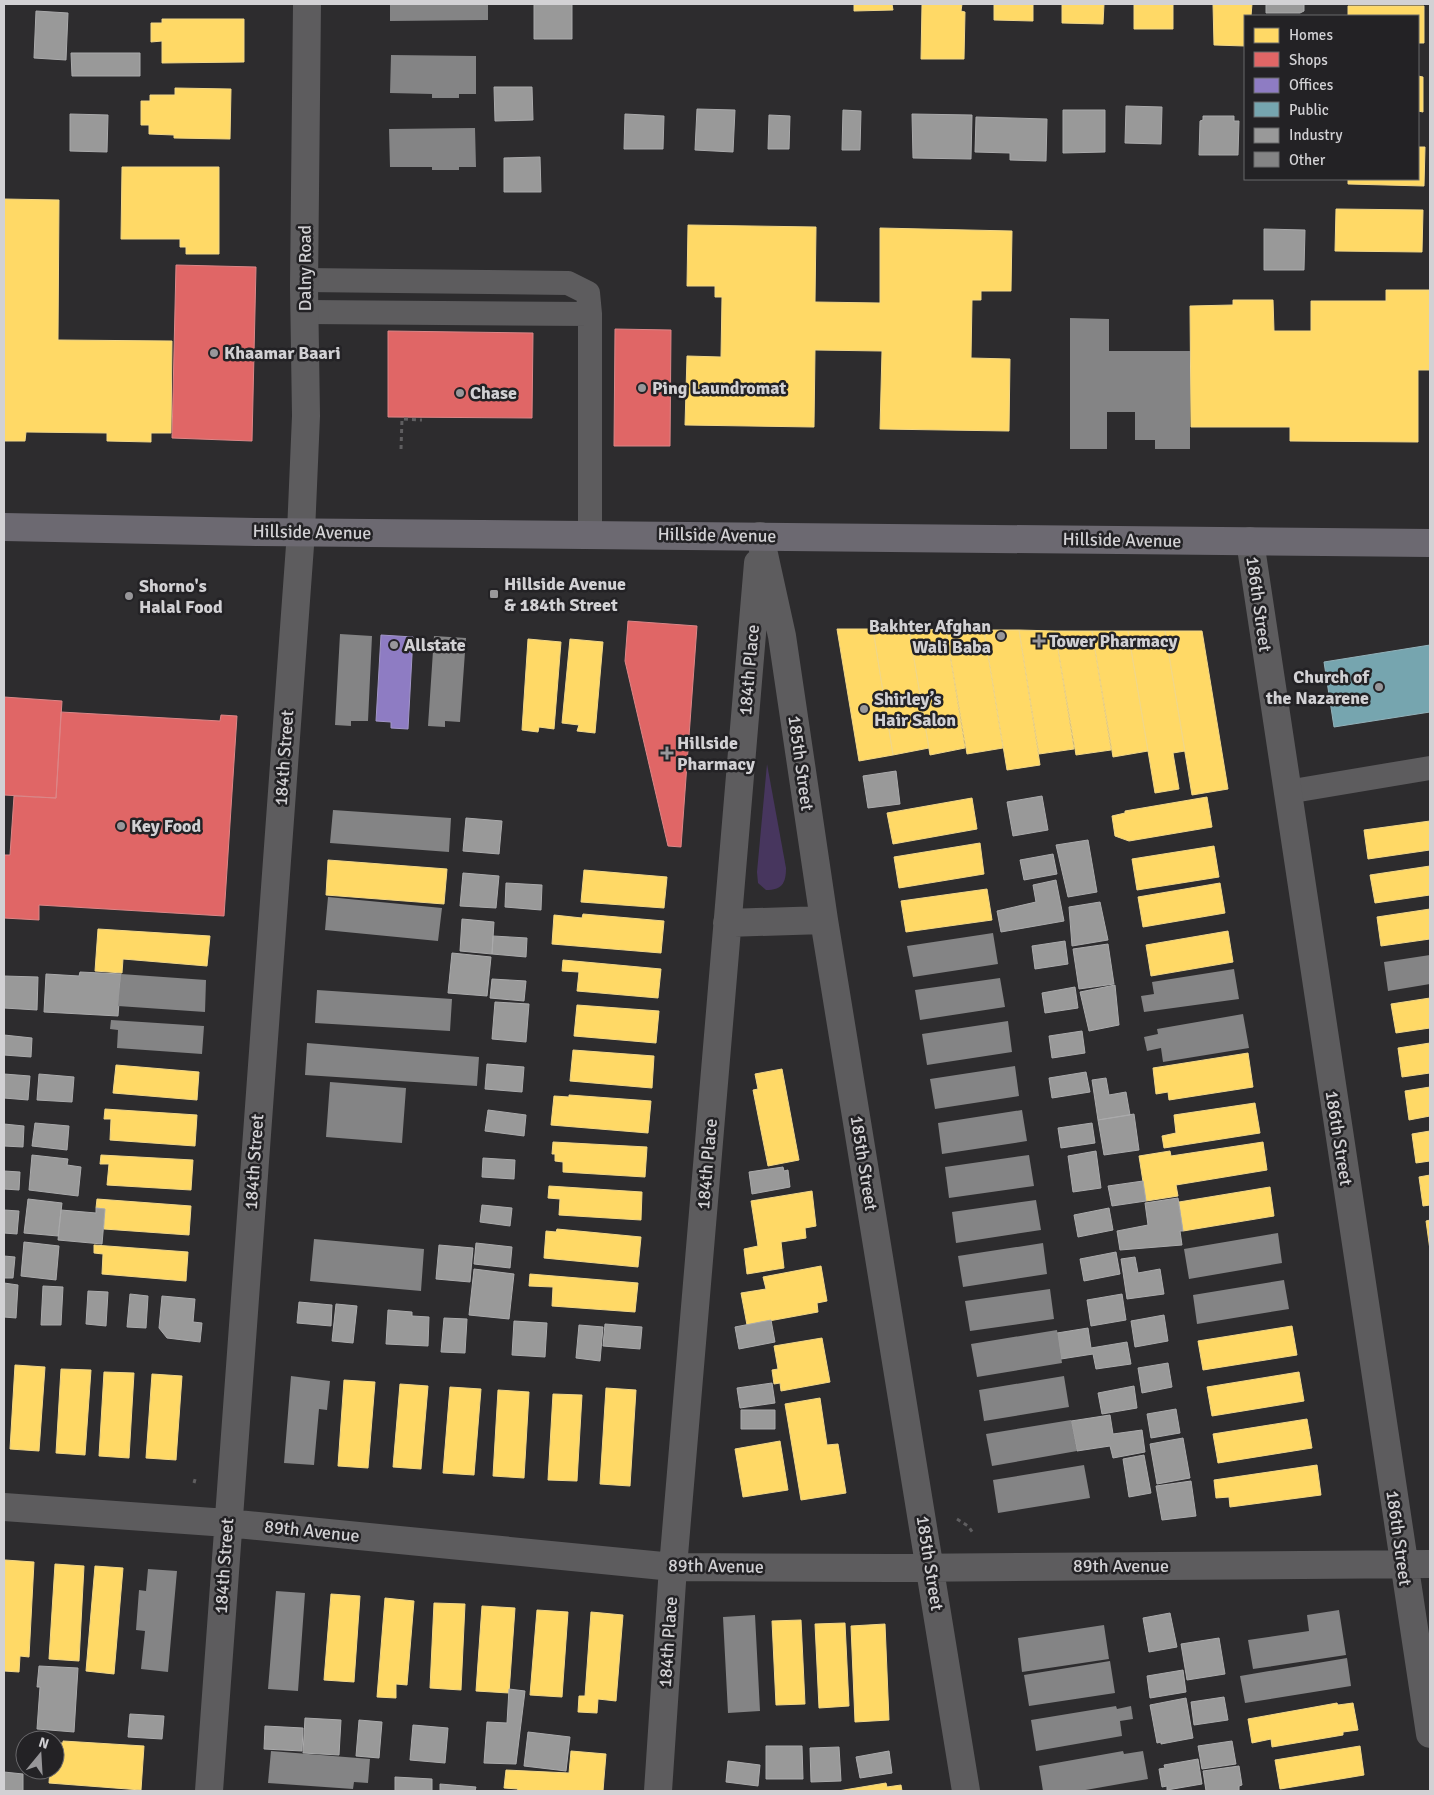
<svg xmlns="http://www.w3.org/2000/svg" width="1434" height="1795" viewBox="0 0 1434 1795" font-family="Signika,sans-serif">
<rect width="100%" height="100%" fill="#2d2c2e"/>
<!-- green -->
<path fill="#47365e" d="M767,764L786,868C786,883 782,890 766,890L758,883L757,872Z"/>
<!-- homes -->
<path fill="#ffd966" stroke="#f2d787" d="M854,4H892L893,10L854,11Z
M922,4H962L961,11L965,12L964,59H921Z
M994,4H1033V21L994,20Z
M1062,4H1104L1103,24L1062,23Z
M1134,4H1173V29H1134Z
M1213,4H1252L1251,16H1245V46L1214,45Z
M1348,6H1424V43H1418V16H1348Z
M162,19H244V62L162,63V41L151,42V23H162Z
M1418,76L1423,77V112L1418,111Z
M175,88L231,89L230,139L174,138V135L149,134V125H141V101H150V95H175Z
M1418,147H1425L1424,186L1348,184V179H1418Z
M122,167H219V254H186V247H180V239H121Z
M4,199L59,200L58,340L172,341L171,433H151V442L107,441V433L26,432L25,441H4Z
M1336,209L1423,210L1422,252L1335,251Z
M688,225L816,227L815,302L880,303V228L1012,231L1011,291H981V300H972L971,358L1010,359L1009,431L880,429L882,351L815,350L814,427L685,425L687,356L721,357L722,297H715V286H687Z
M1386,290H1430V370H1418V442L1290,441V427H1191L1190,306L1233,305V300H1273L1274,331H1311V301H1386Z
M837,629H873L893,755L859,761Z
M873,629H909L929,748L893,755Z
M909,629L946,630L965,748L930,755Z
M946,630H984L1003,748L967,754Z
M984,630H1019L1040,765L1007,770Z
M1019,630L1055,631L1074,749L1039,754Z
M1055,631H1092L1111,750L1076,755Z
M1092,631H1128L1148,751L1113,757Z
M1128,631H1165L1185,751L1173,753L1179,789L1155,793Z
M1165,631H1202L1228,789L1192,795Z
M528,639L561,642L554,729L539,727L538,732L522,730Z
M570,639L603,642L595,733L577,731L579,725L562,723Z
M1207,797L1212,827L1129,841L1115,836L1112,816L1125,813V811Z
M972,798L977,829L893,844L887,813Z
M1430,821V850L1368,859L1364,830Z
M980,843L984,874L899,888L894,857Z
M1214,846L1219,877L1137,890L1132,859Z
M328,860L447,869L444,904L326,895Z
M1430,866V895L1375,903L1370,875Z
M584,870L667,877L664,908L581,902Z
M1220,883L1225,913L1143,927L1138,897Z
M987,889L992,920L906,932L901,901Z
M1430,909V939L1381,946L1377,917Z
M583,914L664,921L661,953L552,944L554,915L582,918Z
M98,929L210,936L207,966L123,959L122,973L95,971Z
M1228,931L1233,962L1151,976L1146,945Z
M563,960L661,969L658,998L577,991L579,972L562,971Z
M1430,998V1028L1396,1033L1391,1004Z
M577,1005L659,1011L656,1043L574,1036Z
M1430,1043V1073L1402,1077L1398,1048Z
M573,1050L654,1056L652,1088L570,1081Z
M1248,1053L1253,1087L1169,1100L1168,1092L1156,1094L1153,1068Z
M116,1065L199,1072L197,1100L113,1093Z
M782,1069L799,1160L768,1166L753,1090L758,1089L755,1074Z
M1430,1087V1116L1409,1120L1405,1091Z
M569,1095L651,1101L648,1133L551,1125L554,1096L569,1097Z
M1255,1103L1260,1133L1164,1148L1162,1136L1176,1133L1174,1115Z
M105,1109L197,1115L195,1146L110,1140L111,1119H104Z
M1430,1131V1161L1416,1163L1412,1134Z
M553,1142L647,1147L645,1177L563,1172V1162L555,1161V1154H552Z
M1263,1142L1267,1170L1176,1185L1178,1196L1146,1201L1139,1156L1170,1151L1171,1156Z
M101,1155L193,1160L191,1190L107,1185L109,1164H100Z
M1430,1175V1205L1423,1206L1419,1177Z
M549,1186L642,1192L641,1220L559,1215L560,1199L548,1198Z
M1270,1187L1274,1216L1183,1231L1179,1202Z
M812,1191L816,1226L805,1228L806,1238L781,1242L784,1268L747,1274L744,1249L758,1246L751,1201Z
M97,1199L191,1206L189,1235L104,1229L105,1209L96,1208Z
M1430,1220V1250L1426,1221Z
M557,1229L641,1237L638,1267L544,1258L546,1231L556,1232Z
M94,1245L188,1252L186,1281L102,1274L103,1254L94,1253Z
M821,1266L827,1301L817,1303L818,1312L747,1325L741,1293L766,1289L763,1277Z
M530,1274L638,1283L635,1312L552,1306L553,1287L529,1286Z
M1292,1326L1297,1355L1203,1370L1198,1341Z
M822,1338L830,1382L781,1391L780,1383L774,1384L772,1370L778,1369L774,1346Z
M15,1365L45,1367L39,1451L10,1449Z
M61,1369L91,1370L85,1455L56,1453Z
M104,1372L134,1373L129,1458L99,1456Z
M1299,1372L1304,1401L1212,1416L1207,1387Z
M152,1374L182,1376L176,1460L146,1458Z
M344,1380L375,1382L368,1468L338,1466Z
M400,1384L428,1386L421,1469L393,1467Z
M450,1387L481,1389L474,1475L443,1473Z
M606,1388L636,1390L630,1486L600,1484Z
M498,1390L529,1392L524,1478L493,1476Z
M553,1394L582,1395L577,1481L548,1480Z
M820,1398L827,1445L838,1444L846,1493L801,1500L785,1404Z
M1307,1419L1312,1448L1218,1463L1213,1434Z
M780,1441L788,1490L743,1497L735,1449Z
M1317,1465L1321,1495L1230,1507L1229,1497L1216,1498L1214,1480Z
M5,1560L34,1562L29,1657L20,1656L19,1672L4,1671Z
M55,1564L84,1566L79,1661L49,1659Z
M95,1566L123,1568L114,1674L86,1671Z
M331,1594L360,1596L354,1682L324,1680Z
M385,1598L414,1601L407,1685L396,1684V1698L377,1697Z
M434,1603L465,1604L461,1690L430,1688Z
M482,1606L515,1608L509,1693L476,1691Z
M537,1610L568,1612L562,1697L530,1695Z
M591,1612L623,1615L616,1701L598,1699L597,1713L578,1712L579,1696H585Z
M801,1620L805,1704L776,1705L772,1621Z
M845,1623L849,1706L819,1708L815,1624Z
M885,1624L889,1720L855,1722L851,1626Z
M1337,1703L1338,1705L1353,1703L1358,1730L1343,1732V1735L1272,1747L1271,1739L1252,1743L1248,1719Z
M63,1741L144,1746L141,1790L49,1783L50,1770H55V1743H63Z
M1360,1746L1364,1775L1280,1789L1275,1760Z
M571,1751L606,1754L603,1791H517L518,1789L504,1788L506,1770L569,1773Z
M886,1783L887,1787L901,1785L902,1791H838Z"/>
<!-- shops -->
<path fill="#e06666" stroke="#dc8687" d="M176,265L256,267L252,441L172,438Z
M615,329L671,330L670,446H614Z
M388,331L533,333L532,418L388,417Z
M628,621L697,626L681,847L668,846L625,661Z
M4,697L62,701L56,798L4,795Z
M61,712L220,721L221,715L237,716L224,916L39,905V920L4,918V855H10L14,796L56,798Z"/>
<!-- offices -->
<path fill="#8e7cc3" stroke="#a296c8" d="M381,635L413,637L408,729L391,728V722L376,721Z"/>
<!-- public -->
<path fill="#76a5af" stroke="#92b2ba" d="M1430,645V712L1334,727L1324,662Z"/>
<!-- industry -->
<path fill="#999" stroke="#aaaaab" d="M534,4H572V39H534Z
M1266,4H1304V11L1300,13H1266Z
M36,11L68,13L66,60L34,58Z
M71,53H140V76H72Z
M494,87H532L533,120L495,121Z
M1126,106L1162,107L1161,144L1125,143Z
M697,109L735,110L733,152L695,150Z
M843,110L861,111L860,150H842Z
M1063,110H1105V152L1063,153Z
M70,114L108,115L107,152L70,151Z
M625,114L664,116L663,149H624Z
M912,114L972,115L971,159L913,158Z
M769,115L790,116L789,149H768Z
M1203,116H1234V121H1239L1238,155H1199L1200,121L1203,120Z
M976,117L1047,119L1046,161L1010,160V153L975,152Z
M540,157L541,192H504V158Z
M1264,229L1305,230L1304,270H1264Z
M896,771L900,804L868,808L863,776Z
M1042,796L1048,830L1013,836L1007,802Z
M466,818L502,821L499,854L463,851Z
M1088,840L1097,892L1068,897L1056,845Z
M1053,854L1057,874L1024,880L1020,860Z
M463,873L499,876L496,908L460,906Z
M1056,880L1064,921L1001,932L997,911L1036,902L1033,885Z
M506,883L542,885L541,910L505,907Z
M1100,902L1108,940L1072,946L1069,907Z
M462,919L494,922L492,954L460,951Z
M493,936L527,938L526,957L492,954Z
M1065,941L1068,964L1035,969L1032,946Z
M1108,944L1114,984L1079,989L1073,949Z
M452,953L491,957L487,996L448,993Z
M80,972L121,974L118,1016L44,1012L46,974L79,976Z
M4,976L38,977L37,1010L4,1008Z
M492,979L526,981L524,1001L490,998Z
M1115,985L1119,1025L1089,1031L1080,992Z
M1075,987L1078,1008L1045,1013L1042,993Z
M495,1002L529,1004L526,1042L492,1039Z
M1082,1031L1085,1053L1052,1058L1049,1036Z
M4,1035L32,1038L31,1057L4,1055Z
M487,1064L524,1067L522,1092L485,1089Z
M1086,1072L1090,1092L1052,1098L1049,1078Z
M4,1074L30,1076L28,1100L4,1098Z
M39,1074L74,1077L72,1102L37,1100Z
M1106,1078L1109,1095L1126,1092L1130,1115L1098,1120L1092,1080Z
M488,1110L526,1115L524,1136L485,1131Z
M1134,1114L1139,1150L1104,1155L1098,1120Z
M35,1123L69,1126L67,1150L32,1146Z
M1092,1123L1095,1143L1061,1148L1058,1128Z
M4,1124L24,1126L23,1147L4,1146Z
M1096,1151L1101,1188L1073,1192L1068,1156Z
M32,1155L68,1159L67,1165L81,1167L78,1196L29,1190Z
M483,1158L515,1160L514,1179L482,1177Z
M783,1167L784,1171L788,1170L790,1187L752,1194L749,1172Z
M4,1171L20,1172L19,1190L4,1189Z
M1143,1181L1146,1201L1112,1206L1108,1186Z
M1178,1198L1183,1231H1180L1182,1245L1120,1250L1117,1231L1148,1225L1145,1203Z
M28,1199L62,1203L58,1236L24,1233Z
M482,1205L512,1208L510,1226L480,1222Z
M96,1208L105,1209L102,1244L58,1240L61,1210L96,1213Z
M1109,1208L1113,1230L1078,1237L1074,1215Z
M4,1210L19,1211L17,1234L4,1233Z
M24,1242L59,1246L56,1280L21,1276Z
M476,1243L512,1247L510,1268L474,1264Z
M439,1245L473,1248L470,1282L436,1279Z
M1116,1252L1120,1274L1084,1281L1080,1259Z
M4,1256L15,1257L13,1278H4Z
M1135,1257L1138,1273L1160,1269L1164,1294L1127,1299L1121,1259Z
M474,1269L514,1274L509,1319L469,1315Z
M4,1283L18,1285L16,1318L4,1317Z
M43,1286L63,1287L61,1325H41Z
M88,1291L108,1292L106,1326L86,1324Z
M130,1294L148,1296L146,1328L127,1327Z
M1122,1294L1126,1320L1091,1326L1087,1300Z
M162,1296L195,1299L193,1322L202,1323L200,1342L167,1338L159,1328Z
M299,1302L332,1305L331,1326L297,1323Z
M336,1304L357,1306L353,1343L332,1341Z
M388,1310L412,1312V1316L429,1317L428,1346L386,1344Z
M1164,1315L1168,1341L1135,1347L1131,1321Z
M444,1318L467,1319L465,1353L441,1352Z
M771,1320L775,1342L739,1349L735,1327Z
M514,1321L547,1323L545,1357L512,1355Z
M605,1324L642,1327L640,1349L603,1346Z
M579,1325L603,1327L600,1361L576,1358Z
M1088,1328L1091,1348L1127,1342L1131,1364L1096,1369L1093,1354L1061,1359L1057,1333Z
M1168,1363L1172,1387L1142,1393L1138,1368Z
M772,1383L775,1403L740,1408L737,1388Z
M1134,1386L1137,1408L1102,1414L1098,1393Z
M1176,1409L1180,1433L1151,1438L1147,1414Z
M741,1410H775V1429H741Z
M1110,1415L1113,1434L1142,1430L1145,1452L1113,1458L1110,1446L1077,1451L1071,1421Z
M1183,1438L1190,1478L1157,1484L1150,1444Z
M1144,1455L1151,1493L1129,1497L1123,1459Z
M1191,1481L1196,1516L1162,1520L1156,1486Z
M1170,1613L1177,1647L1149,1652L1143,1618Z
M1219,1638L1225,1674L1187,1680L1181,1644Z
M39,1666L78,1668L74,1732L37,1729L40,1687H37Z
M1183,1670L1186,1692L1150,1698L1147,1676Z
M509,1689L525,1691L516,1764L484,1763L487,1722L507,1723Z
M1224,1697L1228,1720L1194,1725L1191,1702Z
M1186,1698L1193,1738L1161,1744V1742L1157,1743L1150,1705Z
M130,1714L164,1716L162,1739L128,1737Z
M305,1718L341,1720L339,1755L303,1753Z
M359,1720L382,1722L379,1758L356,1756Z
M413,1725L448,1728L445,1763L410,1760Z
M265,1726L303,1728L302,1751L264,1749Z
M528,1732L570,1737L566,1771L524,1766Z
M1232,1741L1236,1764L1202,1769L1198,1746Z
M766,1746H802L803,1779H766Z
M839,1747L841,1781L811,1782L810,1748Z
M889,1751L892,1773L860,1778L856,1757Z
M1198,1759L1202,1784L1167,1790V1786L1162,1787L1159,1769L1165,1768L1164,1765Z
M728,1761L760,1765L758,1786L726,1782Z
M1239,1766L1242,1785L1239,1786V1791H1206L1203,1771Z
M4,1772L23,1774V1791H4Z
M395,1777L432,1779V1791H395Z
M440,1784L476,1787L475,1791H440Z"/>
<!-- building -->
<path fill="#848485" d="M390,4H488V20L390,21Z
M391,55L476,56V94H459V98H432V94L390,93Z
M475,128L476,167H459V170H432V167H390L389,129Z
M1070,318L1109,319V351H1190V449H1155V440H1135V412H1107V449H1070Z
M340,634L372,636L368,721H351V726L335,725Z
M434,636L466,638L460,722L445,721V727L428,726Z
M333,810L451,818L449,852L330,843Z
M328,897L442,908L438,941L325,930Z
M993,933L998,964L913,977L907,946Z
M1430,955V984L1388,991L1384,962Z
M1234,969L1239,999L1144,1012L1141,996L1154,994L1152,982Z
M121,974L206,980L205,1012L118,1006Z
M1000,978L1005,1007L920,1020L915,990Z
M317,990L452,999L450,1031L315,1023Z
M1243,1014L1249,1048L1163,1062L1161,1048L1147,1051L1144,1037L1158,1034L1157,1029Z
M111,1020L204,1026L202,1054L117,1048L118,1030L110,1029Z
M1008,1021L1012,1052L927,1065L922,1034Z
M307,1043L479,1057L477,1086L305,1075Z
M1015,1066L1019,1096L935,1109L930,1079Z
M330,1082L406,1088L402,1143L326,1137Z
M1022,1110L1027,1141L942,1154L938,1123Z
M1029,1155L1034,1186L949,1198L945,1167Z
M1036,1200L1041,1230L956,1243L952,1212Z
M1278,1233L1282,1263L1189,1279L1184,1249Z
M314,1239L424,1249L421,1291L310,1281Z
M1043,1243L1047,1274L963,1287L958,1256Z
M1284,1280L1289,1309L1197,1324L1193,1295Z
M1050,1289L1054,1319L970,1331L965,1301Z
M1057,1330L1062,1363L977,1377L971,1344Z
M291,1376L330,1381L327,1410L319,1409L314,1465L284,1463Z
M1064,1376L1069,1407L984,1421L979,1390Z
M1071,1420L1077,1451L992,1466L986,1434Z
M1084,1465L1090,1498L998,1513L993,1480Z
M148,1569L177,1571L168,1672L141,1669L145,1631L136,1630L139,1590L146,1591Z
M276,1591L305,1593L298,1691L268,1689Z
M1339,1610L1346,1655L1253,1669L1248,1640L1309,1631L1307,1615Z
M755,1615L760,1711L728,1713L723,1617Z
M1104,1625L1109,1659L1022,1672L1018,1638Z
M1347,1658L1351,1686L1245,1703L1240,1676Z
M1110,1661L1115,1693L1029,1706L1024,1675Z
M1116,1706L1117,1709L1131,1706L1133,1719L1120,1721L1122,1736L1036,1751L1031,1720Z
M271,1751L370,1759L368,1783L354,1782L353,1789L268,1783Z
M1123,1751L1124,1754L1143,1751L1148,1779L1080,1791H1043L1039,1766Z"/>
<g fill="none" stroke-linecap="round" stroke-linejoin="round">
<!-- path -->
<path stroke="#5f5e60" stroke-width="3" stroke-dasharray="4 4" stroke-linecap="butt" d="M401,449L402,419L422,420
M194,1483L196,1476
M957,1519L968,1526L973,1533"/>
<!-- service -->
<path stroke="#5d5c5e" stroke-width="24" d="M304,280L568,283L588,293L590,314V535
M305,312L590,314
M1287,792L1430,768"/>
<!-- minor -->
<path stroke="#5d5c5e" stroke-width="28" d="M760,536L782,636L824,920L966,1791
M1250,541L1430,1734
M727,923L824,920
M4,1507L227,1523L673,1567L891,1568L1430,1564
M209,1791L301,532L306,416L304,286L307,4
M658,1791L673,1567L758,563"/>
<!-- primary -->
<path stroke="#6c6971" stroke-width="28" d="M4,527L257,532L1430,543"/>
</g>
<!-- markers -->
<g fill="#98979a" stroke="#232225" stroke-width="2">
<circle cx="214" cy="353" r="5"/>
<circle cx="642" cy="388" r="5"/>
<circle cx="460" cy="393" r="5"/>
<rect x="489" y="589" width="10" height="10" rx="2.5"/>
<circle cx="129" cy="596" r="5"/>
<circle cx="1001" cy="636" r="5"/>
<path d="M1036.5 633.5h5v5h5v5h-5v5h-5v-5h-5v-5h5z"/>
<circle cx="394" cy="645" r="5"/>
<circle cx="1379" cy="687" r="5"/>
<circle cx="864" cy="709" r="5"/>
<path d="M664.5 745.5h5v5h5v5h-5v5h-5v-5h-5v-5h5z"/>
<circle cx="121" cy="826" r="5"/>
</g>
<g text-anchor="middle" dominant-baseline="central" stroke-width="5" stroke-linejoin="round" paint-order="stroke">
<!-- street labels -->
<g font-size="18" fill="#d2d1d4" stroke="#232225">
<text transform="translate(305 268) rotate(-90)">Dalny Road</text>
<text transform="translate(312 532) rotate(1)">Hillside Avenue</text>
<text transform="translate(717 535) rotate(1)">Hillside Avenue</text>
<text transform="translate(1122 540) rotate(1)">Hillside Avenue</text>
<text transform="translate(1259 604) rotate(82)">186th Street</text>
<text transform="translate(749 670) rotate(-85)">184th Place</text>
<text transform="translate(284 758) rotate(-86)">184th Street</text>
<text transform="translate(801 763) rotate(82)">185th Street</text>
<text transform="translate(1339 1138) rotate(81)">186th Street</text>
<text transform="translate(254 1162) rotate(-86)">184th Street</text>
<text transform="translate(864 1163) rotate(81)">185th Street</text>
<text transform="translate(707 1164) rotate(-85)">184th Place</text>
<text transform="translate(312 1531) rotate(6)">89th Avenue</text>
<text transform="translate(1399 1538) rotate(82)">186th Street</text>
<text transform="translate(930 1563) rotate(81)">185th Street</text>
<text transform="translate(224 1566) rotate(-86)">184th Street</text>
<text transform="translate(716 1566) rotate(1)">89th Avenue</text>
<text x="1121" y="1566">89th Avenue</text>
<text transform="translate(668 1642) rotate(-86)">184th Place</text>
</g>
<!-- poi labels -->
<g font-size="18" font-weight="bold" fill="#d2d1d4" stroke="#232225" text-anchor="start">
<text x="224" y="353">Khaamar Baari</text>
<text x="652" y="388">Ping Laundromat</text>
<text x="470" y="393">Chase</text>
<text x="504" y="584">Hillside Avenue<tspan x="504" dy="21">&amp; 184th Street</tspan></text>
<text x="139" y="586">Shorno's<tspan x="139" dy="21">Halal Food</tspan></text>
<text x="991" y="626" text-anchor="end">Bakhter Afghan<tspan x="991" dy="21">Wali Baba</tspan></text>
<text x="1049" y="641">Tower Pharmacy</text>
<text x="404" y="645">Allstate</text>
<text x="1369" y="677" text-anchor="end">Church of<tspan x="1369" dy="21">the Nazarene</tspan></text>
<text x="874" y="699">Shirley’s<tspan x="874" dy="21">Hair Salon</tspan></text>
<text x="677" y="743">Hillside<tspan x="677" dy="21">Pharmacy</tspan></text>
<text x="131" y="826">Key Food</text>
</g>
</g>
<!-- border -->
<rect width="1434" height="1795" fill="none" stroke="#d2d1d4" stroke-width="10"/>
<!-- legend -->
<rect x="1244" y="15" width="175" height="165" fill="#232225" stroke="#69686b"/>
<rect x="1254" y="28" width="25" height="15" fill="#ffd966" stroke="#69686b"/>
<text x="1289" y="40" font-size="15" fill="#d2d1d4">Homes</text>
<rect x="1254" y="52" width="25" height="15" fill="#e06666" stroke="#69686b"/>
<text x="1289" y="65" font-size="15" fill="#d2d1d4">Shops</text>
<rect x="1254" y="78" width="25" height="15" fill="#8e7cc3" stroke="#69686b"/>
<text x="1289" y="90" font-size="15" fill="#d2d1d4">Offices</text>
<rect x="1254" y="102" width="25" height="15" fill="#76a5af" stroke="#69686b"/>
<text x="1289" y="115" font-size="15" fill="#d2d1d4">Public</text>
<rect x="1254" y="128" width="25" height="15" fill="#999999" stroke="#69686b"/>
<text x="1289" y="140" font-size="15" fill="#d2d1d4">Industry</text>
<rect x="1254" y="152" width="25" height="15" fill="#848485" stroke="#69686b"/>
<text x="1289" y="165" font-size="15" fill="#d2d1d4">Other</text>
<!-- north arrow -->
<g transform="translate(40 1755) rotate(18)"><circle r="24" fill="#232225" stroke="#69686b"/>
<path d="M0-4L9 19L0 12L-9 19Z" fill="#98979a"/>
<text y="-8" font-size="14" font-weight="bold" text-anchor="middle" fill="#d2d1d4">N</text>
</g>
</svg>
